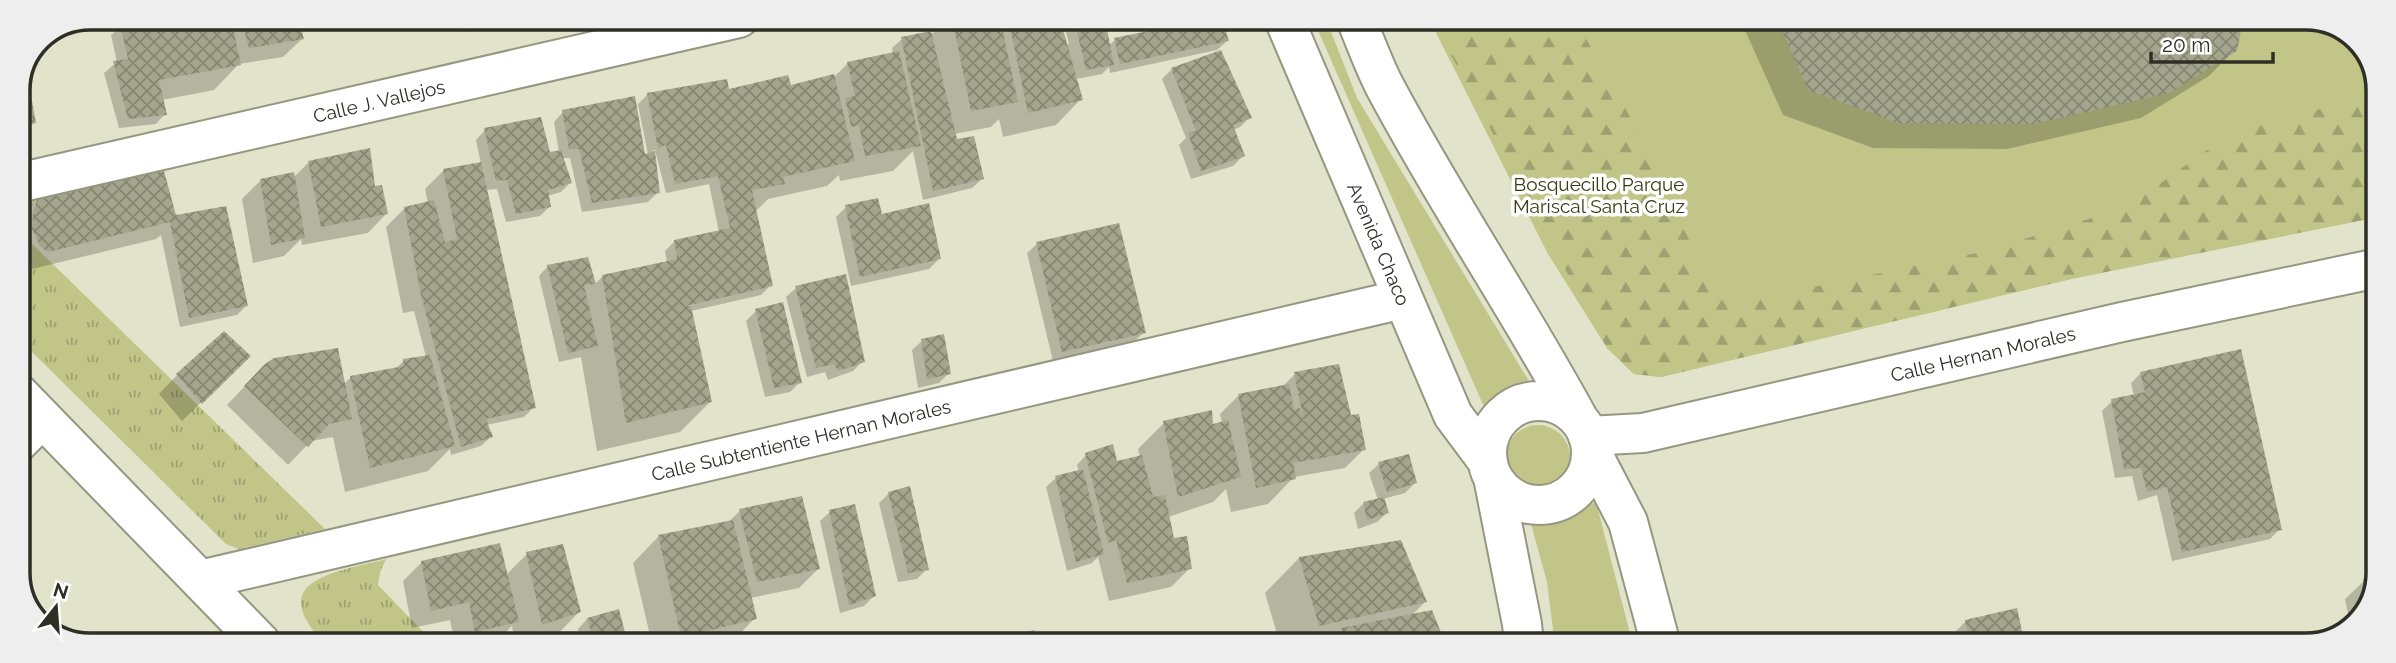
<svg xmlns="http://www.w3.org/2000/svg" width="2396" height="663" viewBox="0 0 2396 663" font-family="Raleway,sans-serif">
<defs>
<pattern id="forest-firs" width="22" height="20" patternUnits="userSpaceOnUse" patternTransform="scale(1.75)"><rect width="22" height="20" fill="#c1c588"/><path d="M5 1l3.5 6h-7zM16 11l3.5 6h-7z" fill="#9da06f"/></pattern>
<pattern id="park-tufts" width="24" height="20" patternUnits="userSpaceOnUse" patternTransform="scale(1.75)"><rect width="24" height="20" fill="#c1c588"/><path d="M3 7l-1-3M5 7V3M7 7l1-3M15 17l-1-3M17 17v-4M19 17l1-3" fill="none" stroke="#9da06f"/></pattern>
<pattern id="building-cross-hatch" width="8" height="8" patternUnits="userSpaceOnUse" patternTransform="scale(1.75)"><rect width="8" height="8" fill="#a3a58d"/><path d="M0 0l8 8M0 8l8-8" fill="none" stroke="#858773"/></pattern>
</defs>
<rect width="100%" height="100%" fill="#e1e3ca"/>
<!-- green -->
<path fill="#c1c588" d="M1313,19H1326L1357,98L1532,386L1485,409Z
M1429,19L2324,20L2361,43L2378,85V217L2071,279L1661,377L1634,374L1607,348L1548,254Z
M1506 457a32 32 0 1 1 64 0a32 32 0 1 1-64 0Z
M1596,502L1633,645H1555L1547,582L1531,524Z"/>
<!-- forest -->
<path fill="url(#forest-firs)" d="M1432,19H1575L1658,167L1705,277L1750,300L1986,251L2127,207L2230,134L2378,93V217L2071,279L1661,377L1634,374L1607,348Z"/>
<!-- park -->
<path fill="url(#park-tufts)" d="M38,196C27,213 25,222 29,241L325,529L239,549L226,544L18,338V201Z
M386,559L380,572L378,585L435,644L324,643C263,579 338,572 386,559Z"/>
<!-- shadow -->
<path fill="#0003" d="M117,18H296L302,39L283,57L239,64L214,90L162,100L165,114L156,124L119,128L104,73L117,62L111,35L119,28Z
M461,18H521L464,32Z
M949,18L1058,19L1066,45L1069,44L1063,19H1103L1108,46L1115,40L1220,19L1227,41L1217,50L1110,73L1109,67L1102,74L1076,79L1081,99L1056,125L1003,137L999,119L991,127L954,134L956,141L982,179L972,188L923,200L913,151L893,171L840,181L839,175L827,186L768,199L758,209L754,210L771,285L761,295L691,311L710,402L680,432L597,451L581,357L559,362L539,276L548,266L587,259L594,285L603,276L667,263L665,251L675,241L719,232L709,184L666,193L655,150H653L658,192L648,202L582,212L570,158H562L570,183L561,192L547,196L549,207L540,216L506,222L497,189L485,190L534,407L524,417L486,425L491,437L481,446L451,455L450,449L428,471L345,492L333,437L311,441L288,465L227,405L246,385H343L351,377L395,369L404,361L426,357L414,311L403,313L386,227L405,208L428,203L425,189L444,170L481,164L476,140L485,130L548,154L559,152L554,122L563,112L643,156L648,155L638,104L648,94L790,89L833,78L848,63L893,54L892,48L902,39L930,36Z
M1740,19L2242,20L2235,50L2209,76L2141,118L2007,149L1873,148L1783,115Z
M1172,69L1249,118L1240,127L1233,130L1243,156L1233,166L1191,179L1179,145L1186,138L1162,79Z
M25,73L34,123L24,132L18,133V90Z
M309,162L374,188L386,214L368,233L302,245L301,239L284,256L253,263L242,199L261,180L293,178Z
M39,198L175,218L246,306L237,315L180,327L161,235L156,239L28,270L21,265L18,256V224L20,217Z
M846,207L881,216L939,259L929,269L851,286L836,217Z
M1037,244L1144,332L1134,342L1053,361L1027,253Z
M796,288L863,361L853,371L828,380L825,372L807,377L786,297Z
M756,311L800,382L790,392L765,397L746,321Z
M922,341L949,373L939,383L918,388L912,350Z
M248,356L182,421L159,394L177,375Z
M2141,373L2280,529L2270,539L2172,561L2157,495L2138,501L2132,476L2115,478L2102,411L2112,401L2134,396L2131,383Z
M1295,374L1349,417L1364,449L1345,468L1294,477L1268,504L1231,512L1226,489L1213,502L1168,517L1173,540L1190,568L1171,587L1109,601L1098,557L1092,563L1067,571L1046,487L1056,478L1079,472L1077,465L1086,455L1116,464L1140,457L1138,449L1164,423L1211,426L1222,423L1220,414L1239,395L1282,387Z
M1379,464L1415,483L1405,493L1383,499L1387,513L1377,522L1358,529L1354,513L1364,503L1378,500L1369,473Z
M889,493L927,569L917,579L898,582L879,503Z
M740,511L818,569L799,588L750,598L755,618L730,644H652L633,563L658,537L727,523Z
M830,512L874,596L864,606L840,613L820,521Z
M1400,542L1425,602L1412,615L1444,645L1280,644L1265,593L1299,558Z
M527,554L579,612L554,638L534,644H515L512,626L498,640L484,644H455L450,620L412,628L403,581L422,562L506,575Z
M2376,578V591L2351,629L2345,599L2364,581Z
M2016,611L2024,645H1942L1966,621Z
M587,619L626,644H582L578,629Z"/>
<!-- building -->
<path fill="url(#building-cross-hatch)" d="M146,18H298L304,39L249,48L243,26L233,27L241,65L159,80L167,115L128,119L113,61L128,59L120,24L146,21Z
M952,18H1000L1018,102L971,111Z
M1008,18L1060,19L1083,100L1028,113Z
M1074,19H1105L1114,65L1086,70Z
M1208,19H1222L1229,41L1120,64L1114,38Z
M1777,19L2160,20H2243L2237,51L2169,93L2034,124L1899,123L1808,90Z
M931,31L957,139L974,136L984,179L933,191L901,37Z
M1221,50L1252,118L1233,125L1245,156L1201,171L1188,133L1196,131L1171,68Z
M899,51L921,146L865,156L859,125L851,127L845,98L855,96L847,62Z
M26,68L36,123L18,126V90Z
M834,74L855,161L783,177L785,184L752,190L773,286L685,306H691L712,402L626,423L602,275L677,259L674,240L730,228L718,176L675,184L666,145L658,148L647,93L727,79L729,89L788,75L791,85Z
M635,96L645,154L655,151L660,193L592,203L579,149H569L562,110Z
M541,117L550,152L561,150L572,183L548,190L551,207L516,214L507,180L496,181L484,128Z
M370,148L375,186L382,185L388,214L321,227L308,161Z
M481,162L536,408L486,419L493,437L461,447L421,295L404,207L434,200L445,242L457,239L443,169Z
M164,171L176,215L226,206L248,306L189,318L170,222L48,252L40,246L32,229L33,213L38,196Z
M294,172L305,238L271,245L260,179Z
M878,198L882,214L929,203L941,259L860,277L845,205Z
M1119,223L1146,333L1062,352L1036,242Z
M588,257L596,284L584,285L598,346L568,353L547,265Z
M846,274L865,362L838,371L834,364L816,368L795,286Z
M783,302L802,383L774,388L755,309Z
M224,331L251,356L202,404L176,374Z
M944,334L951,374L927,379L921,339Z
M338,348L352,419L329,424L308,447L244,386L265,364L274,358Z
M2241,349L2282,530L2182,552L2167,487L2147,492L2141,468L2124,469L2111,399L2145,392L2140,372Z
M430,355L455,446L370,468L350,376L404,366L403,359Z
M1339,364L1351,415L1359,414L1366,450L1293,463L1296,479L1256,488L1238,394L1289,384L1294,409L1300,408L1305,427L1294,372Z
M1212,410L1213,424L1228,420L1241,477L1178,497L1163,421Z
M1113,444L1117,461L1142,455L1153,497L1165,495L1174,538L1187,536L1192,569L1127,583L1116,540L1108,543L1085,453Z
M1409,454L1417,483L1387,492L1378,462Z
M1083,469L1104,554L1076,562L1055,476Z
M910,486L929,570L908,573L888,492Z
M802,496L820,569L757,582L739,509Z
M1384,497L1389,513L1367,520L1363,502Z
M855,504L876,596L849,605L829,510Z
M733,520L757,619L681,637L658,535Z
M1401,540L1427,602L1319,626L1299,557Z
M500,543L519,622L475,632L469,602L431,611L421,561Z
M563,544L581,612L542,625L526,552Z
M2376,576V591L2368,603L2363,579Z
M2017,608L2025,645H1971L1965,620Z
M619,609L628,644H594L587,618Z
M1432,610L1446,645L1346,644L1341,628Z
M1034,630L1038,644H980V643Z"/>
<g fill="none" stroke-linecap="round" stroke-linejoin="round">
<!-- lane casing -->
<g stroke="#959780" stroke-width="23">
<path id="lane" d="M18,456L49,425"/>
</g>
<!-- street casing -->
<g stroke="#959780" stroke-width="42">
<path id="street" d="M18,183L739,18
M18,393L261,643
M1588,436L1643,433L2122,322L2378,268
M200,580L1403,299"/>
</g>
<!-- secondary casing -->
<g stroke="#959780" stroke-width="42">
<path id="secondary" d="M1284,19L1453,415L1488,462
M1356,19C1365,41 1374,66 1385,87C1445,200 1517,306 1578,418
M1487 453a52 52 0 1 1 104 0a52 52 0 1 1-104 0Z
M1591,451L1628,522L1661,645
M1493,477L1522,624L1524,645"/>
</g>
<!-- lane -->
<use href="#lane" stroke="#fff" stroke-width="19"/>
<!-- street -->
<use href="#street" stroke="#fff" stroke-width="38"/>
<!-- secondary -->
<use href="#secondary" stroke="#fff" stroke-width="38"/>
</g>
<g text-anchor="middle" dominant-baseline="central" stroke-width="7" stroke-linejoin="round" paint-order="stroke">
<!-- street labels -->
<g font-size="19" fill="#2e2f25" stroke="#fff">
<text transform="translate(379 101) rotate(-13)">Calle J. Vallejos</text>
<text transform="translate(1379 244) rotate(67)">Avenida Chaco</text>
<text transform="translate(1983 354) rotate(-13)">Calle Hernan Morales</text>
<text transform="translate(801 440) rotate(-13)">Calle Subtentiente Hernan Morales</text>
</g>
<!-- park labels -->
<g font-size="19" fill="#3a3b12" stroke="#fff">
<text x="1599" y="184">Bosquecillo Parque<tspan x="1599" dy="22">Mariscal Santa Cruz</tspan></text>
</g>
</g>
<!-- crop -->
<path d="M0 0H2396V663H0ZM90 30H2306A60 60 0 0 1 2366 90V573A60 60 0 0 1 2306 633H90A60 60 0 0 1 30 573V90A60 60 0 0 1 90 30Z" fill="#eee" fill-rule="evenodd"/>
<path fill="none" stroke="#2e2f25" stroke-width="3.5" d="M90 30H2306A60 60 0 0 1 2366 90V573A60 60 0 0 1 2306 633H90A60 60 0 0 1 30 573V90A60 60 0 0 1 90 30Z"/>
<!-- north arrow -->
<g transform="translate(56 607) rotate(17)" stroke="#ffffff" stroke-width="5" paint-order="stroke">
<path d="M0-5L12 26L0 18L-12 26Z" fill="#2e2f25"/>
<text y="-10" font-size="19" font-weight="bold" text-anchor="middle" fill="#2e2f25">N</text>
</g>
<!-- scale -->
<path d="M2151 52v10h122v-10" fill="none" stroke="#2e2f25" stroke-width="3.5"/>
<text x="2162" y="52" font-size="21" fill="#2e2f25" stroke="#ffffff" stroke-width="5" paint-order="stroke">20 m</text>
</svg>
